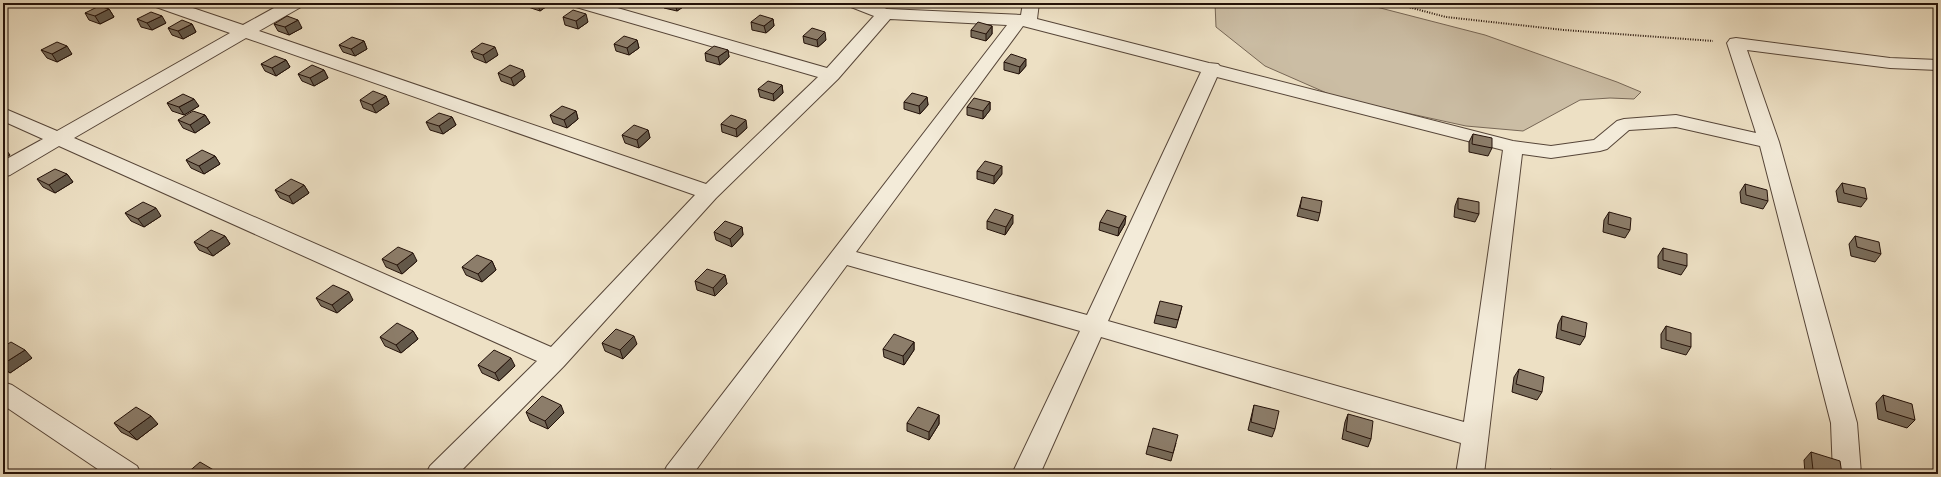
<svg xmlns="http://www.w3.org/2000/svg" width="1941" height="477" viewBox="0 0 1941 477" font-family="'EB Garamond',serif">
<rect width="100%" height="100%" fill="#ede0c4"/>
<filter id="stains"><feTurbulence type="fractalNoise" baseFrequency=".005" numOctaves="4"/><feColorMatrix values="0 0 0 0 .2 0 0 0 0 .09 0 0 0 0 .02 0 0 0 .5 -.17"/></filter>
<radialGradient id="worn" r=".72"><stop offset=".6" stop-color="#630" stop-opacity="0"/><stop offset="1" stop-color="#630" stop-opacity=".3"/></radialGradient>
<!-- green -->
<path fill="#cbbda4" stroke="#776756" d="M1215,3H1361L1485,35L1617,82L1641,92L1634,99L1610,98L1580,100L1523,131L1466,126L1338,98L1265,66L1216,27Z"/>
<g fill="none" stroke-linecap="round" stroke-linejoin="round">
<!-- minor casing -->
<g stroke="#564538" stroke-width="2">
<path id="minor" d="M154,3H178L243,25L283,3H303L301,7L259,31L706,184L818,77L576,7L574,3H600L827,68L874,16L851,7L849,3H872L887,9L1021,15L1023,3H1039L1037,19L1209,63L1218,64L1220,66L1513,141L1551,146L1594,140L1617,121L1624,119L1676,115L1756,133L1727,43L1730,39L1736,38L1890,58L1938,60V70L1890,68L1747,50L1779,142L1857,423L1861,474H1833L1831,423L1760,146L1676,127L1629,130L1607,149L1600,151L1551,158L1522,154L1484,474H1456L1461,443L1101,337L1040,474H1012L1080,331L847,265L693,474H663L667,466L1007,25L890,19L838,79L716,198L564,366L458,474H426L430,466L537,361L59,146L10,175L3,177V161L43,139L3,121V108L57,131L230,33L156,7ZM1023,26L1201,72L1087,315L856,252ZM246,38L695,195L551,347L74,138ZM1217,77L1503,150L1464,422L1108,321Z
M3,382L12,385L137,466L141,474H105L3,405Z"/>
</g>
<!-- path -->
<path stroke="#231109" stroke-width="2" stroke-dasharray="1 1.5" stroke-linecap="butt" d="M1393,3L1446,17L1564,30L1713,41"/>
<!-- minor -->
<use href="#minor" fill="#f3ebd9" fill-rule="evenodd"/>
</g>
<!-- wall -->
<path fill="#786c5b" stroke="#231109" d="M527,3H550V4L540,11L528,7Z
M663,3H686V5L677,11L664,8Z
M109,9L114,17L100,24L89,20L85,13Z
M563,17L588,22L578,29L565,25Z
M137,19L166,23L152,30L141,27Z
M773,19L774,26L766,33L752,30L751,22Z
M192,24L196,32L183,39L172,35L168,28Z
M274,24L302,28L289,35L278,31Z
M992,26V34L986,41L971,37V30Z
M803,36L826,40L818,47L804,43Z
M637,40L639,48L629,55L616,51L614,44Z
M364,41L367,49L355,56L343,52L339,45Z
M41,50L72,54L57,62L47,58Z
M728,50L729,57L720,65L706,61L705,53Z
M471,51L498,55L486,63L474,58Z
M286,60L290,67L276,76L265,71L261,64Z
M1004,62L1026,66L1019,74L1004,70Z
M324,70L328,78L314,86L302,81L298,74Z
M523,70L525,77L514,86L501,81L498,73Z
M782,85L783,93L774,101L760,97L758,89Z
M386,96L389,104L376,113L363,108L360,100Z
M927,97L928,105L920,114L904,109V102Z
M990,102V110L983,119L967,115V107Z
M167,103L199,106L184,115L172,111Z
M576,111L578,119L567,128L553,123L550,115Z
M205,115L210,123L195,133L183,128L178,120Z
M452,117L456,125L443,134L430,130L426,122Z
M721,124L747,128L737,137L722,132Z
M648,130L650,138L639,148L625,143L622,135Z
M1473,134L1492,148L1488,156L1469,152V142Z
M215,156L220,164L204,174L191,168L186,160Z
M977,171L1002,174L994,184L977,179Z
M67,174L73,182L55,193L43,187L37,179Z
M1842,183L1867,199L1861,207L1838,202L1836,191Z
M1745,184L1768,201L1763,209L1741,203L1740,192Z
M304,185L309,193L293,204L280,198L275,190Z
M1302,197L1320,213L1318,221L1297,216Z
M1458,198L1479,214L1475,222L1454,217L1455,206Z
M1609,212L1630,230L1625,238L1603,232L1604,220Z
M125,213L161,216L144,227L131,221Z
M987,221L1013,223L1005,235L987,229Z
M1100,222L1125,224L1118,236L1099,230Z
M742,227L743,235L732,247L716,240L714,232Z
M225,236L230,244L213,256L199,250L194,242Z
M1855,236L1881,254L1875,262L1851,256L1849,244Z
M1663,248L1687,266L1681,275L1658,268V256Z
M382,259L417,261L402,274L386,267Z
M492,261L496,270L482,282L466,275L462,267Z
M725,275L727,284L715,296L697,290L695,281Z
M316,298L353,300L337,313L321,306Z
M1182,306L1180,314L1176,328L1154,323L1156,315Z
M1562,316L1585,337L1580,345L1556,338L1558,324Z
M1666,326L1691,347L1686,355L1661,348V334Z
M413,331L418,339L401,353L385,346L380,337Z
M914,342V350L904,365L884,357L883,349Z
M602,343L637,344L623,359L605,351Z
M3,347L32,358L10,373L3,369Z
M478,365L515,366L499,381L482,373Z
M1519,369L1542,392L1537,400L1512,392L1514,377Z
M1883,395L1915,420L1907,428L1878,419L1876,403Z
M1254,405L1275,429L1272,437L1248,430Z
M526,412L564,413L548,429L530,421Z
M1348,414L1371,439L1368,447L1342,439L1345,422Z
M939,415V424L929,440L907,431V423Z
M114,423L158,424L137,440L121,432Z
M1176,443L1171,461L1146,454L1148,446Z
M1811,452L1842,474H1805L1804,460Z"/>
<!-- shaded-wall -->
<path fill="#62584a" stroke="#231109" d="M537,3H550V4L540,11Z
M677,3H686V5L677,11L675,4Z
M109,9L114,17L100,24L95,16Z
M586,14L588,22L578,29L576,21Z
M162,16L166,23L152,30L147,23Z
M773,19L774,26L766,33L764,26Z
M298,20L302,28L289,35L285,27Z
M192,24L196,32L183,39L178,31Z
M992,26V34L986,41V34Z
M825,32L826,40L818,47L817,40Z
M637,40L639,48L629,55L627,48Z
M364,41L367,49L355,56L351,49Z
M67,46L72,54L57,62L52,54Z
M495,47L498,55L486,63L483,55Z
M728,50L729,57L720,65L718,57Z
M1026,59V66L1019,74L1020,67Z
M286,60L290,67L276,76L272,68Z
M324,70L328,78L314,86L310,78Z
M523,70L525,77L514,86L511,78Z
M782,85L783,93L774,101L773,94Z
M386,96L389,104L376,113L372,105Z
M927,97L928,105L920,114L919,106Z
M194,99L199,106L184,115L179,107Z
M990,102V110L983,119V111Z
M576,111L578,119L567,128L564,120Z
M205,115L210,123L195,133L190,125Z
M452,117L456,125L443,134L439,126Z
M746,120L747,128L737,137L736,129Z
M648,130L650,138L639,148L637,140Z
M4,147L10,155L3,159V148Z
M215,156L220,164L204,174L199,166Z
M1002,166V174L994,184V176Z
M67,174L73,182L55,193L49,185Z
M304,185L309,193L293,204L289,196Z
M156,208L161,216L144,227L138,219Z
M1013,215V223L1005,235L1006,227Z
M1126,216L1125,224L1118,236L1119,228Z
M742,227L743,235L732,247L730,239Z
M225,236L230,244L213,256L207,248Z
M413,253L417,261L402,274L397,265Z
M492,261L496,270L482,282L478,274Z
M725,275L727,284L715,296L713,288Z
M349,292L353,300L337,313L332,305Z
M413,331L418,339L401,353L396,345Z
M634,336L637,344L623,359L620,350Z
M914,342V350L904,365L903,356Z
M25,350L32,358L10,373L3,366V364Z
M511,358L515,366L499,381L495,373Z
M561,405L564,413L548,429L545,421Z
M939,415V424L929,440V432Z
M151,416L158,424L137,440L129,432Z"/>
<!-- building -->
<path fill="#8c7d6a" stroke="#231109" d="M99,6L109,9L95,16L85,13Z
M573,10L586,14L576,21L563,17Z
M151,12L162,16L147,23L137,19Z
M760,15L773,19L764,26L751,22Z
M287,16L298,20L285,27L274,24Z
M182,20L192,24L178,31L168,28Z
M978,22L992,26L986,34L971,30Z
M812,28L825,32L817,40L803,36Z
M624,36L637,40L627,48L614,44Z
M352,37L364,41L351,49L339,45Z
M57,42L67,46L52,54L41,50Z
M482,43L495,47L483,55L471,51Z
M714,46L728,50L718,57L705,53Z
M1011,54L1026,59L1020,67L1004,62Z
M275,56L286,60L272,68L261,64Z
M312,65L324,70L310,78L298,74Z
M510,65L523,70L511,78L498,73Z
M768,81L782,85L773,94L758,89Z
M373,91L386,96L372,105L360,100Z
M912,93L927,97L919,106L904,102Z
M183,94L194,99L179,107L167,103Z
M974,98L990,102L983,111L967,107Z
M562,106L576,111L564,120L550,115Z
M193,111L205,115L190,125L178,120Z
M439,113L452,117L439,126L426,122Z
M731,115L746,120L736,129L721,124Z
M634,125L648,130L637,140L622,135Z
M1473,134L1492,138V148L1472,144Z
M202,150L215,156L199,166L186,160Z
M985,161L1002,166L994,176L977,171Z
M55,169L67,174L49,185L37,179Z
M291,179L304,185L289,196L275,190Z
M1842,183L1865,188L1867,199L1844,193Z
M1745,184L1767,190L1768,201L1746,195Z
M1302,197L1322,201L1320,213L1300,208Z
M1458,198L1479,202V214L1458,209Z
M143,202L156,208L138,219L125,213Z
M995,209L1013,215L1006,227L987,221Z
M1107,210L1126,216L1119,228L1100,222Z
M1609,212L1631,218L1630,230L1608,224Z
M725,221L742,227L730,239L714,232Z
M211,230L225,236L207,248L194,242Z
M1855,236L1879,242L1881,254L1857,247Z
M398,247L413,253L397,265L382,259Z
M1663,248L1687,254V266L1663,260Z
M477,255L492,261L478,274L462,267Z
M707,269L725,275L713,288L695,281Z
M333,285L349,292L332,305L316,298Z
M1160,301L1182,306L1178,320L1156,315Z
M1562,316L1587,323L1585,337L1561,330Z
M397,323L413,331L396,345L380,337Z
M1666,326L1691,333V347L1666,340Z
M616,329L634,336L620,350L602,343Z
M894,334L914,342L903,356L883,349Z
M11,342L25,350L3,364V347Z
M494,350L511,358L495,373L478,365Z
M1519,369L1544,377L1542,392L1516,384Z
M1883,395L1912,404L1915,420L1886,411Z
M542,396L561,405L545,421L526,412Z
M1254,405L1279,411L1275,429L1251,422Z
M136,407L151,416L129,432L114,423Z
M918,407L939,415L929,432L907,423Z
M1348,414L1373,421L1371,439L1346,431Z
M1153,428L1178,435L1173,453L1148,446Z
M1811,452L1840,461L1842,474H1826L1813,470Z
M200,462L217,472L214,474H186Z
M1550,469L1563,474H1549Z"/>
<!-- margin -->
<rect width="1941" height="477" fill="none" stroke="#ede0c4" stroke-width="16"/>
<rect x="4" y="4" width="1933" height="469" fill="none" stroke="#231109" stroke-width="2"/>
<rect x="8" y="8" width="1925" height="461" fill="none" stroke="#231109"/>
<rect width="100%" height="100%" filter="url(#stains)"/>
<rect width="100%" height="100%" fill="url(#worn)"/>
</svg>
